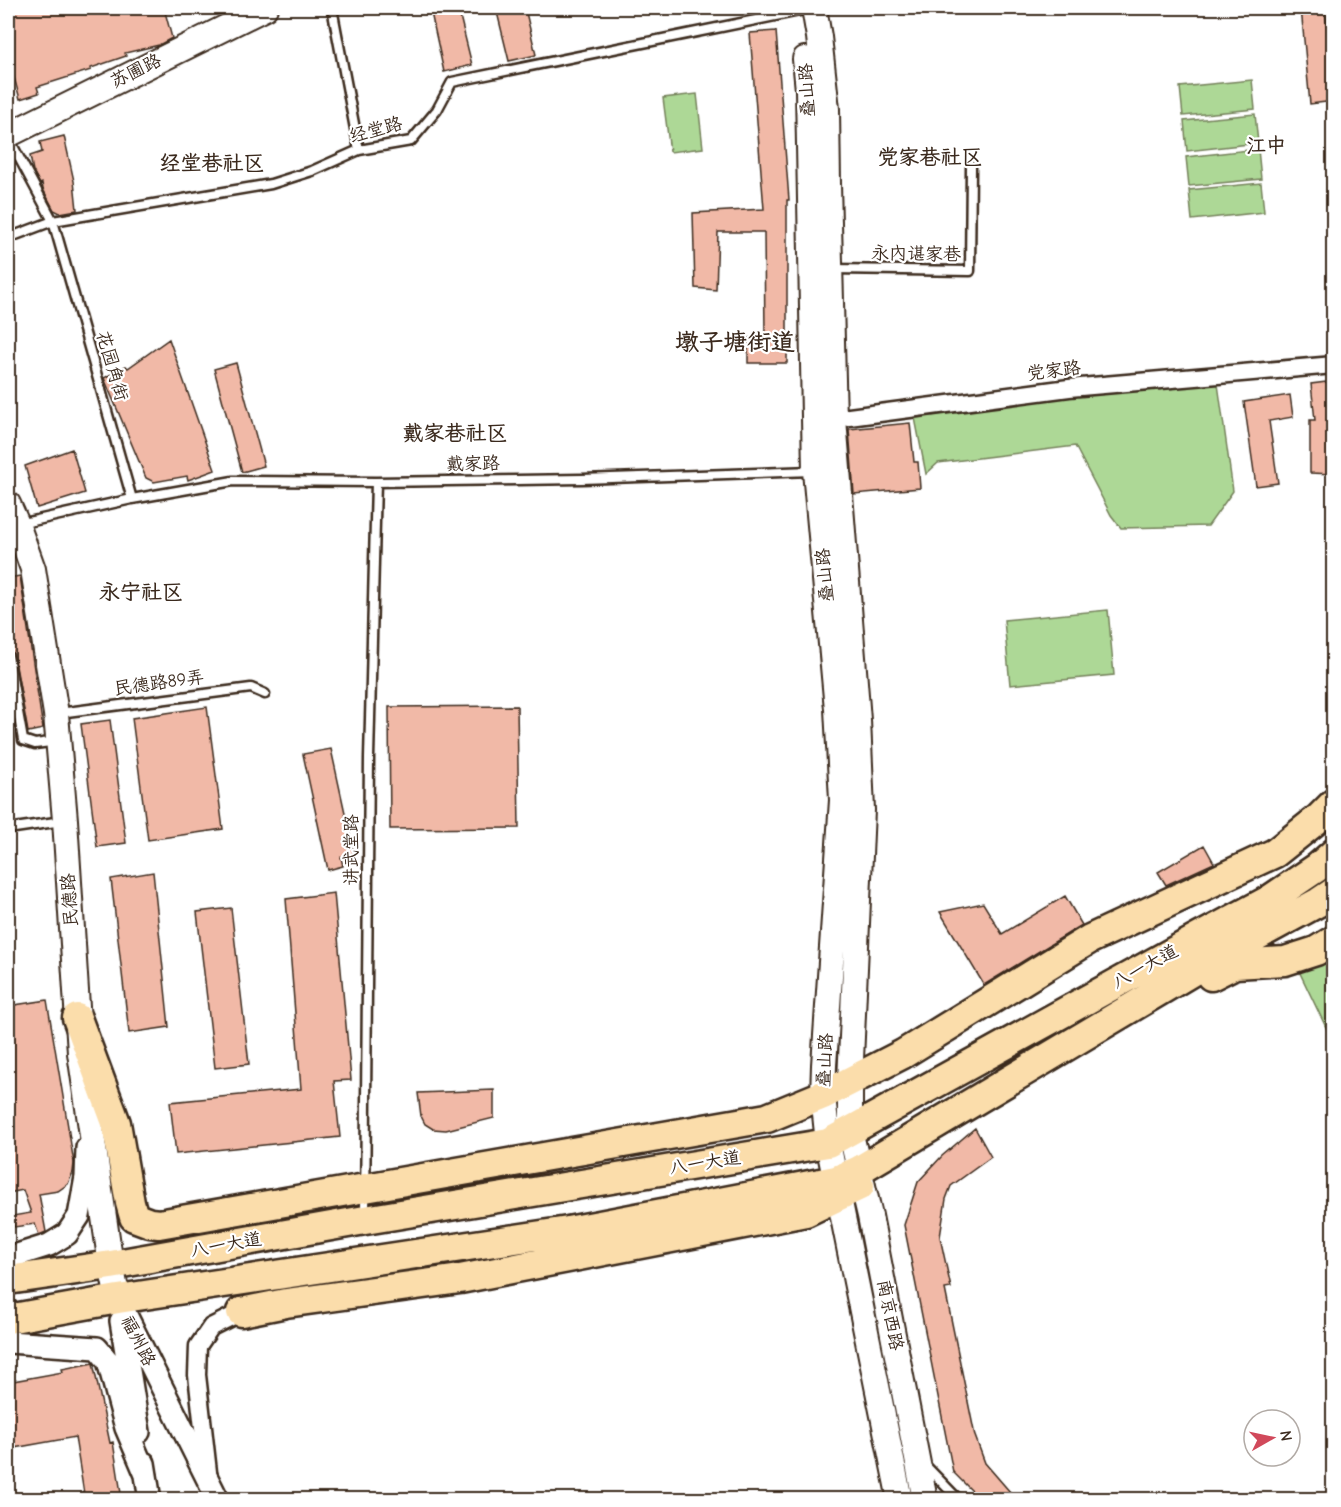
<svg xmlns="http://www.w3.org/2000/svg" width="1341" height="1507" viewBox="0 0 1341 1507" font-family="'Comic Neue','LXGW WenKai TC',sans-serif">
<rect width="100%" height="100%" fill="#fff"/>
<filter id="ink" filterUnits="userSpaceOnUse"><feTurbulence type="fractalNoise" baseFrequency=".0167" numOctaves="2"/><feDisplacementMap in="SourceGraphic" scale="12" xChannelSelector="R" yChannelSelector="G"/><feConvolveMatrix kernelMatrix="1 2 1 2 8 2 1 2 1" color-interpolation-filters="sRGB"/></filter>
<g filter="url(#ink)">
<!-- green -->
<path fill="#add896" stroke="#74815a" stroke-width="1.5" d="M1252,80L1255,109L1183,116L1180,87Z
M697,94L703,148L670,152L663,98Z
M1255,114L1258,143L1187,151L1184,121Z
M1258,149L1261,179L1189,186L1186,157Z
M1261,183L1264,212L1192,220L1189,190Z
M1218,384L1233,491L1208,526L1121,528L1111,515L1075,446L938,463L926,474L915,418L1077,395Z
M1108,610L1114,675L1010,685L1004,620Z
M1333,954V1042L1299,971Z"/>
<!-- building -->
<path fill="#f1b9a7" stroke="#3b2a1e" stroke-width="1.5" d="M8,8H164L172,38L159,45L125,53L126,56L91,68V70L37,87L39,93L20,99L8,56Z
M430,8H458L472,65L444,72Z
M496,8H525L536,55L509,61Z
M1301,8H1325L1334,101L1310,104Z
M776,31L789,200H787V363H748V338H765L764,232H718L716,290L695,288L693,213L764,209L750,33Z
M64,136L74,181L77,210L60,213L54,210L43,189L42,183L40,184L33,171L30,156L42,152L40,142Z
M169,339L215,470L188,480L187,476L154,482L146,478L104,378L126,366L128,368Z
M236,363L264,466L242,472L214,369Z
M1334,381V474L1310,473V420H1315L1311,384Z
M1290,395L1293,417L1269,421L1278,483L1256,486L1244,402Z
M910,423L914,462H918L920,488L854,494L849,429Z
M72,449L85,493L37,508L25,466Z
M20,576L43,729L28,732L14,655L12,651L8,650V578Z
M517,706L519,828L390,829L389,707Z
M207,707L223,829L148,840L132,718Z
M110,720L126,843L97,847L81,724Z
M331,749L354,854L341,857L343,866L328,870L303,754Z
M1204,845L1214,863L1166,885L1158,872Z
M153,872L169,1027L129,1033L111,879Z
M334,893L351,1080L334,1081L340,1137L176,1154L170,1102L301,1089L286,899Z
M1065,896L1082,925L984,985L940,912L983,903L1002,934Z
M231,908L249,1064L215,1068L197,912Z
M47,1000L74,1163L73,1172L68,1184L58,1191L39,1194L46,1232L39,1235L35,1224L14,1227L12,1216L31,1213L23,1190L8,1193V1138L12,1132L8,1112V1006Z
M494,1090V1118L446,1130L433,1129L425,1124L421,1116L418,1093Z
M975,1128L991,1157L951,1186L946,1199L940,1237L951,1288L945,1289L975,1436L985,1463L1017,1500H981L953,1472L904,1225L918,1182L942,1156Z
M93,1363L110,1443L113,1442L122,1500H85L75,1437L8,1449V1382L63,1372L62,1369Z"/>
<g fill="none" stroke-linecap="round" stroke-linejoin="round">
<!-- service casing -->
<g stroke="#3b2a1e" stroke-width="13">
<path id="service" d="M332,8L359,150
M8,137L53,221L132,499L19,524
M8,238L53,221L271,184L312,171L359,150L411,141L437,110L452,82L800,11
M833,269L970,271L971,167
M132,499L233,481L376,482L582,479L812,471
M8,656L23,740L35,744L58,741
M59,713L251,688L265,694
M8,829L62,821
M365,1216L369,758L376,482
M925,1465L959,1500"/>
</g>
<!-- minor casing -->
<g stroke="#3b2a1e" stroke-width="21">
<path id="minor" d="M831,429L834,419L1069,388L1334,365
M208,1472L197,1375L198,1346L211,1327L247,1309"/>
</g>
<!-- tertiary casing -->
<g stroke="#3b2a1e" stroke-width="26">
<path id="tertiary" d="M8,1258L49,1245L67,1234L79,1216L86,1177L87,1148
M118,1299L218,1500
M121,1321L139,1432
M8,1342L97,1348L108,1361L126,1428L146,1475
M144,1463L150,1500"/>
</g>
<!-- secondary casing -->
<g stroke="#3b2a1e" stroke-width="28">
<path id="secondary" d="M814,8L819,37L827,109L828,184L834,419L858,720L862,810L850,1082V1130L870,1216L925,1500
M805,59L808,90L815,471L837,709L842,800L824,1065L823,1095L828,1143L900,1500
M8,135L265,8
M8,504L17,524L33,569L56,714L65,820L80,1053L111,1265L118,1299"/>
</g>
<!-- trunk casing -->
<g stroke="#3b2a1e" stroke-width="33">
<path id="trunk" d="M1211,976L1235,964L1285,961L1316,951L1334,940
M77,1018L116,1123L130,1203L134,1217L150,1223L159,1224L767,1118L823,1095L903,1054L1090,939L1275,853L1319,818L1334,803
M8,1280L111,1265L365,1220L828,1143L1200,937L1269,900L1318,867L1334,853
M241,1312L286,1303L460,1279L806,1212L860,1186
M8,1319L118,1299L568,1231L836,1180L859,1170L1203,965L1319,902L1334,892"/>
</g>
<!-- service -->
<use href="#service" stroke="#fff" stroke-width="8"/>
<!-- minor -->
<use href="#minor" stroke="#fff" stroke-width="16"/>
<!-- tertiary -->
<use href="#tertiary" stroke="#fff" stroke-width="21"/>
<!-- secondary -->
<use href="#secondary" stroke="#fff" stroke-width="24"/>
<!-- trunk -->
<use href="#trunk" stroke="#fbddab" stroke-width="28"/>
</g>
</g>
<g text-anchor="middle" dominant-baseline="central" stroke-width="4.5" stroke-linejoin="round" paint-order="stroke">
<!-- street labels -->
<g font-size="18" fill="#3b2a1e" stroke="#fff">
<text transform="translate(136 71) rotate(-26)">苏圃路</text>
<text transform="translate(807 90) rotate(-93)">叠山路</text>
<text transform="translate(376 130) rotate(-15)">经堂路</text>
<text transform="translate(916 254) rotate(1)">永内谌家巷</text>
<text transform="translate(112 366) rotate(74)">花园角街</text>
<text transform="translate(1054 371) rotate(-7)">党家路</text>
<text transform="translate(473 464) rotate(-1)">戴家路</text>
<text transform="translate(825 575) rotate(-95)">叠山路</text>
<text transform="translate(159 683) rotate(-8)">民德路89弄</text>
<text transform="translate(351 850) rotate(-90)">讲武堂路</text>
<text transform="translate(70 900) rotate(-94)">民德路</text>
<text transform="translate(1145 967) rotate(-29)">八一大道</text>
<text transform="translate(825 1060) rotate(-87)">叠山路</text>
<text transform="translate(705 1163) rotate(-9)">八一大道</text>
<text transform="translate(226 1245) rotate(-10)">八一大道</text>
<text transform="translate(890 1315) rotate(79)">南京西路</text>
<text transform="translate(138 1341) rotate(63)">福州路</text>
</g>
<!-- neighbourhood labels -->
<g font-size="20" font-weight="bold" fill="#3b2a1e" stroke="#fff">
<text x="1266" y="145">江中</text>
</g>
<!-- quarter labels -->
<g font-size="21" font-weight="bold" fill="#3b2a1e" stroke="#fff">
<text x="930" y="157">党家巷社区</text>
<text x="212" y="163">经堂巷社区</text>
<text x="455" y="433">戴家巷社区</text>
<text x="141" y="592">永宁社区</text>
</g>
<!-- district labels -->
<g font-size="24" font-weight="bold" fill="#3b2a1e" stroke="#fff">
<text x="735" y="342">墩子塘街道</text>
</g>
</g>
<!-- margin -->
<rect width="1341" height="1507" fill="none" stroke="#fff" stroke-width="30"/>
<rect x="15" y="15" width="1311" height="1477" fill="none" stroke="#3b2a1e" stroke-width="2" filter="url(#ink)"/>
<!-- north arrow -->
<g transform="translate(1272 1438) rotate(81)"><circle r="28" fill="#ffffff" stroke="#b1aaa5" stroke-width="1.5"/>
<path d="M0-4.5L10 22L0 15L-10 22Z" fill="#d1495b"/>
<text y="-9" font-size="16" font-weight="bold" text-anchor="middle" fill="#3b2a1e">N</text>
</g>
</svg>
